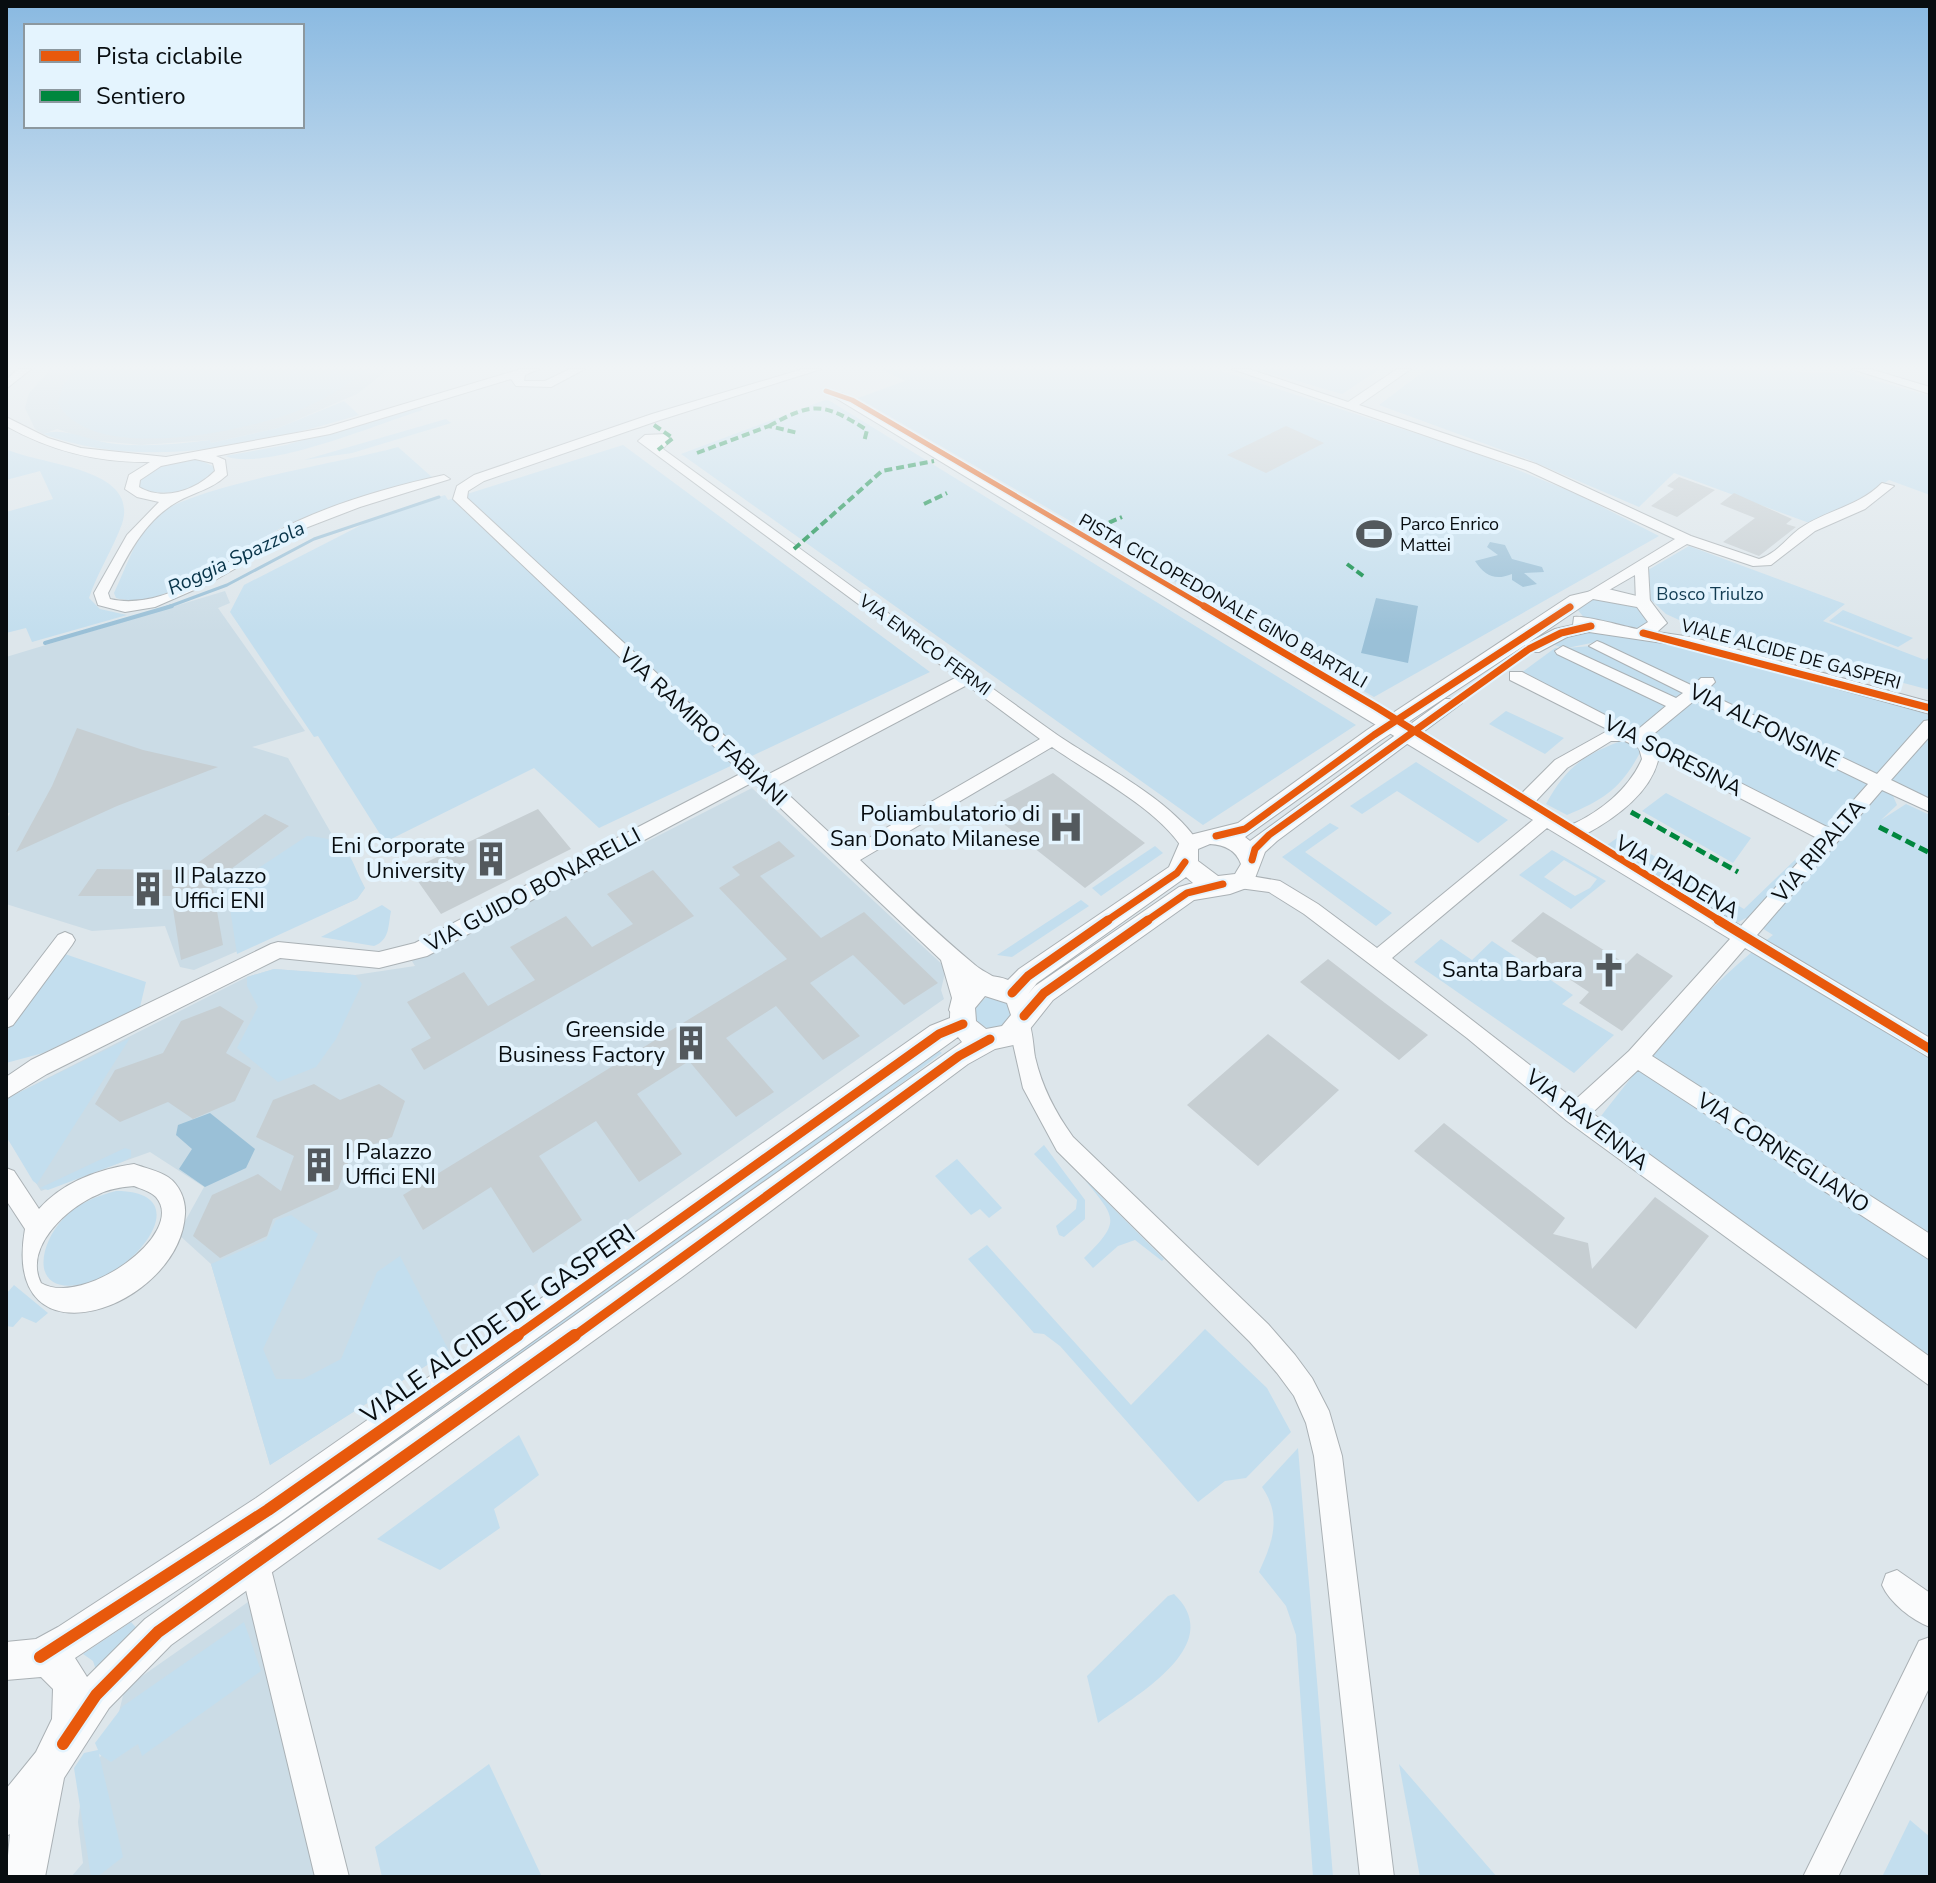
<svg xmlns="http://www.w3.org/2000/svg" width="1936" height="1883" viewBox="0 0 1936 1883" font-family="'Nunito Sans',sans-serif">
<rect width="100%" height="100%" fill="#dde6eb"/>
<!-- built -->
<path fill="#cbdce6" d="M51,369H389L357,394L278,428L211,443L210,440L141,445L90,440L57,429L43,434L35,429L25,408L29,393Z
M225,591L230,603L218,608L305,731L252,747L288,758L334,838L344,846L365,888L357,899L194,970L180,967L165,926L92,931L6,904V820L10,813H6V657Z
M752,788L946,968L941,990L944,999L510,1302L449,1351L270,1465L211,1264L178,1234L204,1187L150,1152L41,1191L6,1136V1099L247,977L274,969L355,975L415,966L412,961Z
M248,1602L325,1877H71L83,1863L78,1822L82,1788L113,1735L125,1688Z"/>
<!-- green -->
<path fill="#c3deee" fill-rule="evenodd" d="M77,369H369C344,388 319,403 289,414C237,432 90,464 58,403L63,385Z
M881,369H1215L1471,451L1577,494L1659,536L1374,697L858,398L905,381Z
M1256,369H1380L1342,394Z
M1427,369H1748L1842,374L1839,369L1851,370L1859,376L1930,396V495L1889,480L1853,505L1812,524L1674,473L1639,507L1527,459L1379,405Z
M825,400L830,401L1356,725L1203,825L681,454Z
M344,401L359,415C259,445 144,471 43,434C65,426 91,442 116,444C147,447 179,444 210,440L211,443L278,428Z
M418,406L423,410C379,423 266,472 225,456L286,445Z
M446,419L451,423L352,453L304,460Z
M623,445L930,672L599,828L534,768L385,842L318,736L314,737L230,612L244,585L375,518L445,495L448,500Z
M398,447L433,478C386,493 332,504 287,525C245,545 166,613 116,598L114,593C125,570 135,540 150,521C178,487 347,462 398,447Z
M6,449C42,466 140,467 122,524C113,549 97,573 89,598L100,609L127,615L32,642L26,628L6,633V512L53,499L40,471L6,480Z
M195,458L215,467C208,495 162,496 139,489L140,477L157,466Z
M1689,546L1845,604L1823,621L1925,660L1930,656V690L1699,629L1666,614L1647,596L1648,570Z
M1596,598L1637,605L1650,621L1638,628L1586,620L1577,609L1585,601Z
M1843,610L1913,638L1898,647L1829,621Z
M1592,629L1650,637L1930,714V806L1890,789L1897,805L1881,820L1906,804L1930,815V1360L1598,1120C1649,1053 1706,987 1773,935L1746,918L1733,925L1604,847L1620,836L1744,909L1825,831L1648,737L1709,688L1679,682L1596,642L1567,648L1591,646L1686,692L1636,731L1521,673L1555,648H1563L1547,642Z
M1506,711L1564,738L1545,754L1489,724Z
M1626,739L1643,747C1623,786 1608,798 1567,815L1546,804C1567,765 1586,754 1626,739Z
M1416,762L1508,820L1478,843L1397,791L1362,814L1350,806Z
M1666,793L1751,838L1733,863L1642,811Z
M1330,823L1339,828L1305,852L1392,913L1376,926L1282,857Z
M307,836C351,839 347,853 365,888L357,899L237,954L227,889Z
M1155,846L1163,853L1101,896L1092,888Z
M1552,850L1606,881L1571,909L1519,875ZM1564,860L1597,879L1590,888L1575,896L1544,877Z
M1081,900L1089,906L1012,957L997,955Z
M382,905L391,911C388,926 390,940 374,946L321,937Z
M1441,939L1472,960L1492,941L1573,995L1562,1004L1614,1035L1574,1073L1414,962Z
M65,954L146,982L140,1007L43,1053L6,1063V1032Z
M274,969L355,975L362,984L336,1039L316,1067L278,1082L237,1048L258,1007L247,986V977Z
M987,997L1008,1002L1013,1015L1005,1026L989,1029L975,1021V1006Z
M130,1038L37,1184L33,1181L6,1136V1099Z
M935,1048L942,1053L693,1239L284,1532L277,1518Z
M1044,1145L1085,1200V1219L1064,1237L1059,1235L1056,1226L1076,1209L1077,1200L1034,1154Z
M125,1148L131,1150V1157L122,1162L48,1190L40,1188Z
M957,1159L1002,1208L989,1218L980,1209L971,1215L935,1176Z
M1084,1179L1164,1259L1162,1261L1135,1240L1118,1246L1093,1268L1084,1258C1122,1221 1116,1218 1084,1179Z
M116,1191C202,1191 133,1278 78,1285C29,1292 40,1243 63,1219C77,1204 96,1196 116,1191Z
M291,1215L318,1234L263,1349L276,1379H303L341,1359L377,1272L400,1256L449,1351L270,1465L211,1264L266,1240L276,1220Z
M987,1245L1131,1405L1205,1329L1267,1388L1291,1432L1246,1478L1225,1481L1198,1502L1060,1346L1044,1334L1034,1333L968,1259Z
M14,1285L48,1313L36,1323L22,1317L13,1327L6,1326V1294Z
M519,1435L539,1475L494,1509L500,1528L440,1570L377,1539Z
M1298,1448L1333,1877H1313L1296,1635L1286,1606L1259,1572C1273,1542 1282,1516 1262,1487Z
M1174,1594C1228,1645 1135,1696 1098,1723L1087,1676L1168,1596Z
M131,1622L141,1633L97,1673L93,1661L83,1654Z
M244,1622L261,1671L142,1756L138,1744L111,1762L99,1754L123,1857L97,1877H91L74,1768L84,1753L98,1750L95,1743L123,1706Z
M489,1764L542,1877H382L375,1847Z
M1399,1764L1497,1877H1420Z
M1910,1820L1930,1837V1877H1882Z"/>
<!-- water -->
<path fill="#9ac0d7" d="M1490,542L1505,545L1512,559L1542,567L1544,572L1524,573L1537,584L1523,587L1512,580V574C1495,581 1485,576 1475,561L1498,555L1487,547Z
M1376,598L1418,606L1408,663L1361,653Z
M210,1113L255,1149L246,1168L205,1187L179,1169L192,1149L176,1135L178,1125Z"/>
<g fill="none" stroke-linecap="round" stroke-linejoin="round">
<!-- stream-far1 -->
<path stroke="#9ac0d7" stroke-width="3" d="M165,608L227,585L314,539L439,497"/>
<!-- stream -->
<path stroke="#9ac0d7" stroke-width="4" d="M45,643L172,606"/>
</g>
<!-- building -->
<path fill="#c6ced2" d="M1286,426L1324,443L1266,473L1227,455Z
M1679,477L1715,490L1677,517L1651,506L1674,489L1667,486Z
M1734,493L1792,519L1786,524L1796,527L1759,556L1723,542L1755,518L1720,504Z
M77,728L143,750L218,767L117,806L16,852L52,786Z
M1053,773L1145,843L1085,888L986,810Z
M538,809L571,849L441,914L410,870Z
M265,814L289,826L212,883L223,945L181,960L171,896H78L97,869L188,870Z
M779,841L795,856L760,876L821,938L864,912L938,983L904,1005L853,955L810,983L860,1036L823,1060L776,1006L726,1038L774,1092L736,1117L689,1061L637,1094L682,1154L639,1182L596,1121L539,1156L582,1220L533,1253L491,1187L423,1230L403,1195L787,959L719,888L740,875L732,867Z
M653,870L694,916L424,1070L411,1049L431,1038L407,1002L464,972L488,1006L535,980L510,947L566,916L592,947L633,924L607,894Z
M1543,912L1626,964L1637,953L1673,976L1622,1031L1579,1003L1589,992L1511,941Z
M1328,959L1385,1003L1428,1035L1399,1060L1300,982Z
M220,1006L244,1021L226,1053L251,1068L235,1101L193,1119L168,1102L120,1122L95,1104L115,1070L163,1053L181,1021Z
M1268,1034L1339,1090L1258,1166L1187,1105Z
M314,1084L340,1100L379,1084L405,1101L392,1137L352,1153L338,1189L273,1219L267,1236L220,1258L193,1236L212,1195L258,1174L281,1191L294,1156L256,1137L273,1100Z
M1444,1123L1565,1218L1553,1234L1588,1243L1592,1269L1655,1197L1709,1236L1636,1329L1414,1151Z"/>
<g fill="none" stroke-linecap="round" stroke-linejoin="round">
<!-- minor casing -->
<g stroke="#aab1b5" stroke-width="2">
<path id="minor" d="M18,369H31L6,389V380Z
M521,369H539L525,375L524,381H545L570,369H585L551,387L516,386L511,379L330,434L216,456L225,460L227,475C211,490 194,492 177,502C142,522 126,559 108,593L110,599C172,614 244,546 298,521C344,500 394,486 444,475L450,479L360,507L308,527L210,583L155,607L125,612L98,605L94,593L127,535L159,502L137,497L125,489L129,475L150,462C98,463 51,451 6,426V417L48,438L81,448L166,457L324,428ZM195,459L213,463L215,471C196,490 164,502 139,487L140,480L161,466Z
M803,369H821L660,420L484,481L468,491L467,498L767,775L957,677L638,441L645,435L666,434L670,440L663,449C794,544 924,640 1056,734C1098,763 1174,801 1199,844L1197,849H1183C1157,808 1092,775 1052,747L860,860C898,896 935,932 975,965C984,973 999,977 1004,987L1001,993L994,995L968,983C972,995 974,1004 967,1016L960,1019L953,1016L949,1010L952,998L941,960L753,782L427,956L379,968L280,958L47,1074L6,1099V1077L31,1060L271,944L278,942L379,952L415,943L742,773L453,499L457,486L474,475L652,414ZM967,685L1040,739L848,850L778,785Z
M1232,369H1249L1348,402L1397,369H1411L1359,405L1536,464L1691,536L1759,559C1776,554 1786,539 1799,529C1826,510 1858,507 1882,483L1894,486L1865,509L1815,531L1771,565L1753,566L1687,544L1648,567L1650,603L1643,607L1636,603L1635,575L1597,597L1592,598L1585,594L1675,539L1526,470Z
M1852,369H1870L1930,387V394Z
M834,393H842L1520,795L1555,760L1609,730L1510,680V672H1522L1636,731L1666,706L1557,654L1555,651L1563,646L1676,698L1683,693L1589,646L1597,641L1602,643L1693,686L1701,678H1713L1715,682L1705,692L1877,774L1924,721L1930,720V736L1891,780L1930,799V812L1882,790L1757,935L1930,1038V1058L1745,948L1652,1056L1930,1234V1260L1638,1070L1592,1113L1930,1357V1386L1567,1121L1467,1038L1304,914L1269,892L1239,888L1229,881L1239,874L1280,881L1318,904L1377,948L1533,820L834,397ZM1695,700L1868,784L1829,828L1650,737ZM1611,741H1625L1639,748L1642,759C1629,789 1600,812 1571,825L1534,803L1567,768ZM1659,756L1819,839L1741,926L1586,834C1616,818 1653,791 1659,756ZM1547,828L1730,939L1629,1051L1575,1100L1392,958Z
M65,932L72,935L75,940L72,945L13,1025L6,1028V1003L58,935Z
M1020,1017L1028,1020C1033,1031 1033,1045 1035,1057C1042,1087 1055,1112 1073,1137L1268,1324L1295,1355L1312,1378L1329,1411L1342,1456L1394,1877H1360L1314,1456L1306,1423L1294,1396L1277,1373L1250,1342L1057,1151L1023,1088L1009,1026L1012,1020Z
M134,1164C145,1168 159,1171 168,1177C180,1185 186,1201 185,1214C180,1308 0,1372 25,1229L6,1200V1168L14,1171L39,1209C63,1182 99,1169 134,1164ZM134,1186C141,1189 150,1191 156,1197C188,1234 82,1308 41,1283C23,1247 68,1207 97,1195C108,1189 121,1187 134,1186Z
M255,1550L265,1555L270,1565L349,1877H315L240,1565L245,1555Z
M1897,1570L1930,1593V1627C1912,1620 1890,1603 1882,1585L1886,1574Z
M1930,1637V1686L1838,1877H1803L1919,1641Z"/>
</g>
<!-- tertiary casing -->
<g stroke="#aab1b5" stroke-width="2">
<path id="tertiary" d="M1604,588L1649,599L1667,623L1657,632L1691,637L1930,702V714L1683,646L1589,632L1567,637L1539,652H1525V645L1381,740L1245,837L1250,841L1445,699H1459L1462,703L1277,841L1265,852L1252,886L1230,894L1194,900L1053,1000L1018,1044L995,1049L968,1064L682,1277L171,1645L109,1708L64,1778L45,1877H6L10,1834L6,1836V1789L36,1752L52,1719L53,1689L41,1677L6,1680V1642L36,1639L58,1627L256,1498L930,1026L950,1018C950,986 979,968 1008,980L1019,969L1169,867L1182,837L1238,823L1367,730L1570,596ZM1593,599L1637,607L1648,622L1637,629C1622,626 1584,615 1574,617L1573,625L1555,629L1528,643ZM1210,844C1225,845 1236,850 1241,864L1235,874L1218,876L1198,861V849ZM1186,877L1193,883L1179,887L1035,986L1028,994L1037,983ZM985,996L1007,1003L1011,1015L1002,1026L986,1029L976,1021L975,1008ZM958,1037L962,1042L145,1619L87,1677L75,1658L280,1522Z"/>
</g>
<!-- minor -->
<use href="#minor" fill="#fafbfc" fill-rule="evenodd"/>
<!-- tertiary -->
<use href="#tertiary" fill="#fafbfc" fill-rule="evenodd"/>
<!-- quiet-far1 -->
<path stroke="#00873e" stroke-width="4" stroke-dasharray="8 4" stroke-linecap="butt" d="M654,425L673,438L658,450
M769,426C814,401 824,403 867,430L864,442
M697,453L769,426L798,433
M924,504L947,493
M1087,532L1122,517
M794,549L882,471L934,461
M1347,564L1366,578"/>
<!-- quiet -->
<path stroke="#00873e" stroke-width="5" stroke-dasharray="10 5" stroke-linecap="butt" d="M1631,812L1738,872
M1879,827L1930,853"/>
<!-- cycleway-far3 casing -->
<g stroke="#e4f4fe" stroke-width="8">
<path id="cycleway-far3" d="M826,391L852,400L1207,608"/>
</g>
<!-- cycleway-far2 casing -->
<g stroke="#e4f4fe" stroke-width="11">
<path id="cycleway-far2" d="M1204,606L1376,707L1722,922
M1643,633L1930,708
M1216,836L1245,829L1374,735L1570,607
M1252,860L1255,849L1269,835L1529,649L1561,633L1591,626
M1105,922L1177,873L1185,862
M1145,922L1187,893L1223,884"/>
</g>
<!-- cycleway-far1 casing -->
<g stroke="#e4f4fe" stroke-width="14">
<path id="cycleway-far1" d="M1718,920L1930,1049
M1012,993L1028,976L1108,920
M1024,1016L1044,993L1148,920
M515,1337L939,1034L963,1024
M573,1337L959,1056L990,1039"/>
</g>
<!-- cycleway casing -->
<g stroke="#e4f4fe" stroke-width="17">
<path id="cycleway" d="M40,1657L268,1510L518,1335
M63,1744L96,1695L158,1632L575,1335"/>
</g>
<!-- cycleway-far3 -->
<use href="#cycleway-far3" stroke="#e8590c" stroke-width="5"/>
<!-- cycleway-far2 -->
<use href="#cycleway-far2" stroke="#e8590c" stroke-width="7"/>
<!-- cycleway-far1 -->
<use href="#cycleway-far1" stroke="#e8590c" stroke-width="9"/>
<!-- cycleway -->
<use href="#cycleway" stroke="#e8590c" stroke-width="12"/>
</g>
<!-- sky -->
<linearGradient id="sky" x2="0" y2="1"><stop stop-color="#89b9e1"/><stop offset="0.58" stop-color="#f0f4f6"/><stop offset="1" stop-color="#f0f4f6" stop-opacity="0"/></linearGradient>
<rect width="1936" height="633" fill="url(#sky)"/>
<!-- icons -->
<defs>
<g id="stadium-bare" transform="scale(2.76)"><path d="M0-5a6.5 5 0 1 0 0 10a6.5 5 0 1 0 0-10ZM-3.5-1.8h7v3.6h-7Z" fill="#53595d" stroke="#e4f4fe" stroke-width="2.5" paint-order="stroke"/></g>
<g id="hospital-bare" transform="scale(2.76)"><path d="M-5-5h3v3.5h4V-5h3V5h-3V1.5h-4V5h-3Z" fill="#53595d" stroke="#e4f4fe" stroke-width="2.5" paint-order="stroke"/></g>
<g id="building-bare" transform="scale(2.76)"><path d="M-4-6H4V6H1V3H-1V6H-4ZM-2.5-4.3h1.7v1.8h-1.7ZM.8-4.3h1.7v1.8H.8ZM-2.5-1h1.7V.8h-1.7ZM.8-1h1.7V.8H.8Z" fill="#53595d" stroke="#e4f4fe" stroke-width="2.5" paint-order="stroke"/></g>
<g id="church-bare" transform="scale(2.76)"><path d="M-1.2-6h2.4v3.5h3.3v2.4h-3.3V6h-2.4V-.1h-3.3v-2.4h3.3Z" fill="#53595d" stroke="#e4f4fe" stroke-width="2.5" paint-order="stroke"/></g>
</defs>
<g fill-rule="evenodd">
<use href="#stadium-bare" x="1374" y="534"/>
<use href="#hospital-bare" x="1066" y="827"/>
<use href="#building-bare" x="491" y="859"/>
<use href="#building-bare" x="148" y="889"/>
<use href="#church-bare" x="1609" y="970"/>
<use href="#building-bare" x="691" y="1043"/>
<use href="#building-bare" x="319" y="1165"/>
</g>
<g text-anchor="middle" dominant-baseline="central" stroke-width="8" stroke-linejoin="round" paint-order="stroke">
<!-- far-poi labels -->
<g font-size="18" fill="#080d10" stroke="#e4f4fe" text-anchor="start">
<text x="1400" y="524">Parco Enrico<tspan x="1400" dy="21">Mattei</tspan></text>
</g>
<!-- far-park labels -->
<g font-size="18" fill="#133c52" stroke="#e4f4fe">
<text x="1710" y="594">Bosco Triulzo</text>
</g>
<!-- far-street labels -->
<g font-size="18" fill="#080d10" stroke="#e4f4fe">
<text transform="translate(1223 601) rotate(30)">PISTA CICLOPEDONALE GINO BARTALI</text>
<text transform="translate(925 645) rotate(36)">VIA ENRICO FERMI</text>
<text transform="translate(1791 654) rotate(15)">VIALE ALCIDE DE GASPERI</text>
</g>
<!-- far-water labels -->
<g font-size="20" font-style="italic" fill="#083449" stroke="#e4f4fe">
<text transform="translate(236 558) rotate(-25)">Roggia Spazzola</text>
</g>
<!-- street labels -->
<g font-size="22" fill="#080d10" stroke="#e4f4fe">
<text transform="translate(1764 726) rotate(26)">VIA ALFONSINE</text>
<text transform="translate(703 727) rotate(43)">VIA RAMIRO FABIANI</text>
<text transform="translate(1673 756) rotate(27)">VIA SORESINA</text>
<text transform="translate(1819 851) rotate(-49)">VIA RIPALTA</text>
<text transform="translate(1677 877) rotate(31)">VIA PIADENA</text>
<text transform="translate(533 890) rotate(-28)">VIA GUIDO BONARELLI</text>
<text transform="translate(1587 1120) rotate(38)">VIA RAVENNA</text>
<text transform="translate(1783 1153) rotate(33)">VIA CORNEGLIANO</text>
</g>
<!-- poi labels -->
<g font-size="22" fill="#080d10" stroke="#e4f4fe" text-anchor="end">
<text x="1040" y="814">Poliambulatorio di<tspan x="1040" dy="25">San Donato Milanese</tspan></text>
<text x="465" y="846">Eni Corporate<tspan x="465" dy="25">University</tspan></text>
<text x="174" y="876" text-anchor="start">II Palazzo<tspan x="174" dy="25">Uffici ENI</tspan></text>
<text x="1583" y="970">Santa Barbara</text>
<text x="665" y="1030">Greenside<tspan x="665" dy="25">Business Factory</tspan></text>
<text x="345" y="1152" text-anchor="start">I Palazzo<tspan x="345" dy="25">Uffici ENI</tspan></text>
</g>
<!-- near-street labels -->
<g font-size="26" fill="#080d10" stroke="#e4f4fe">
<text transform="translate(498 1324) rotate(-35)">VIALE ALCIDE DE GASPERI</text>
</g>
</g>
<!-- border -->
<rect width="1936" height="1883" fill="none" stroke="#080d10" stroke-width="16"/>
<!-- legend -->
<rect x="24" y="24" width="280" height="104" fill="#e4f4fe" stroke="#8c989f" stroke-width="2"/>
<rect x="40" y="50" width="40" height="12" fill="#e8590c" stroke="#8c989f" stroke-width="2"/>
<text x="96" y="64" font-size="24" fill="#080d10">Pista ciclabile</text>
<rect x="40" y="90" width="40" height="12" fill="#00873e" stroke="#8c989f" stroke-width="2"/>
<text x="96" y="104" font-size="24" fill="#080d10">Sentiero</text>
</svg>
